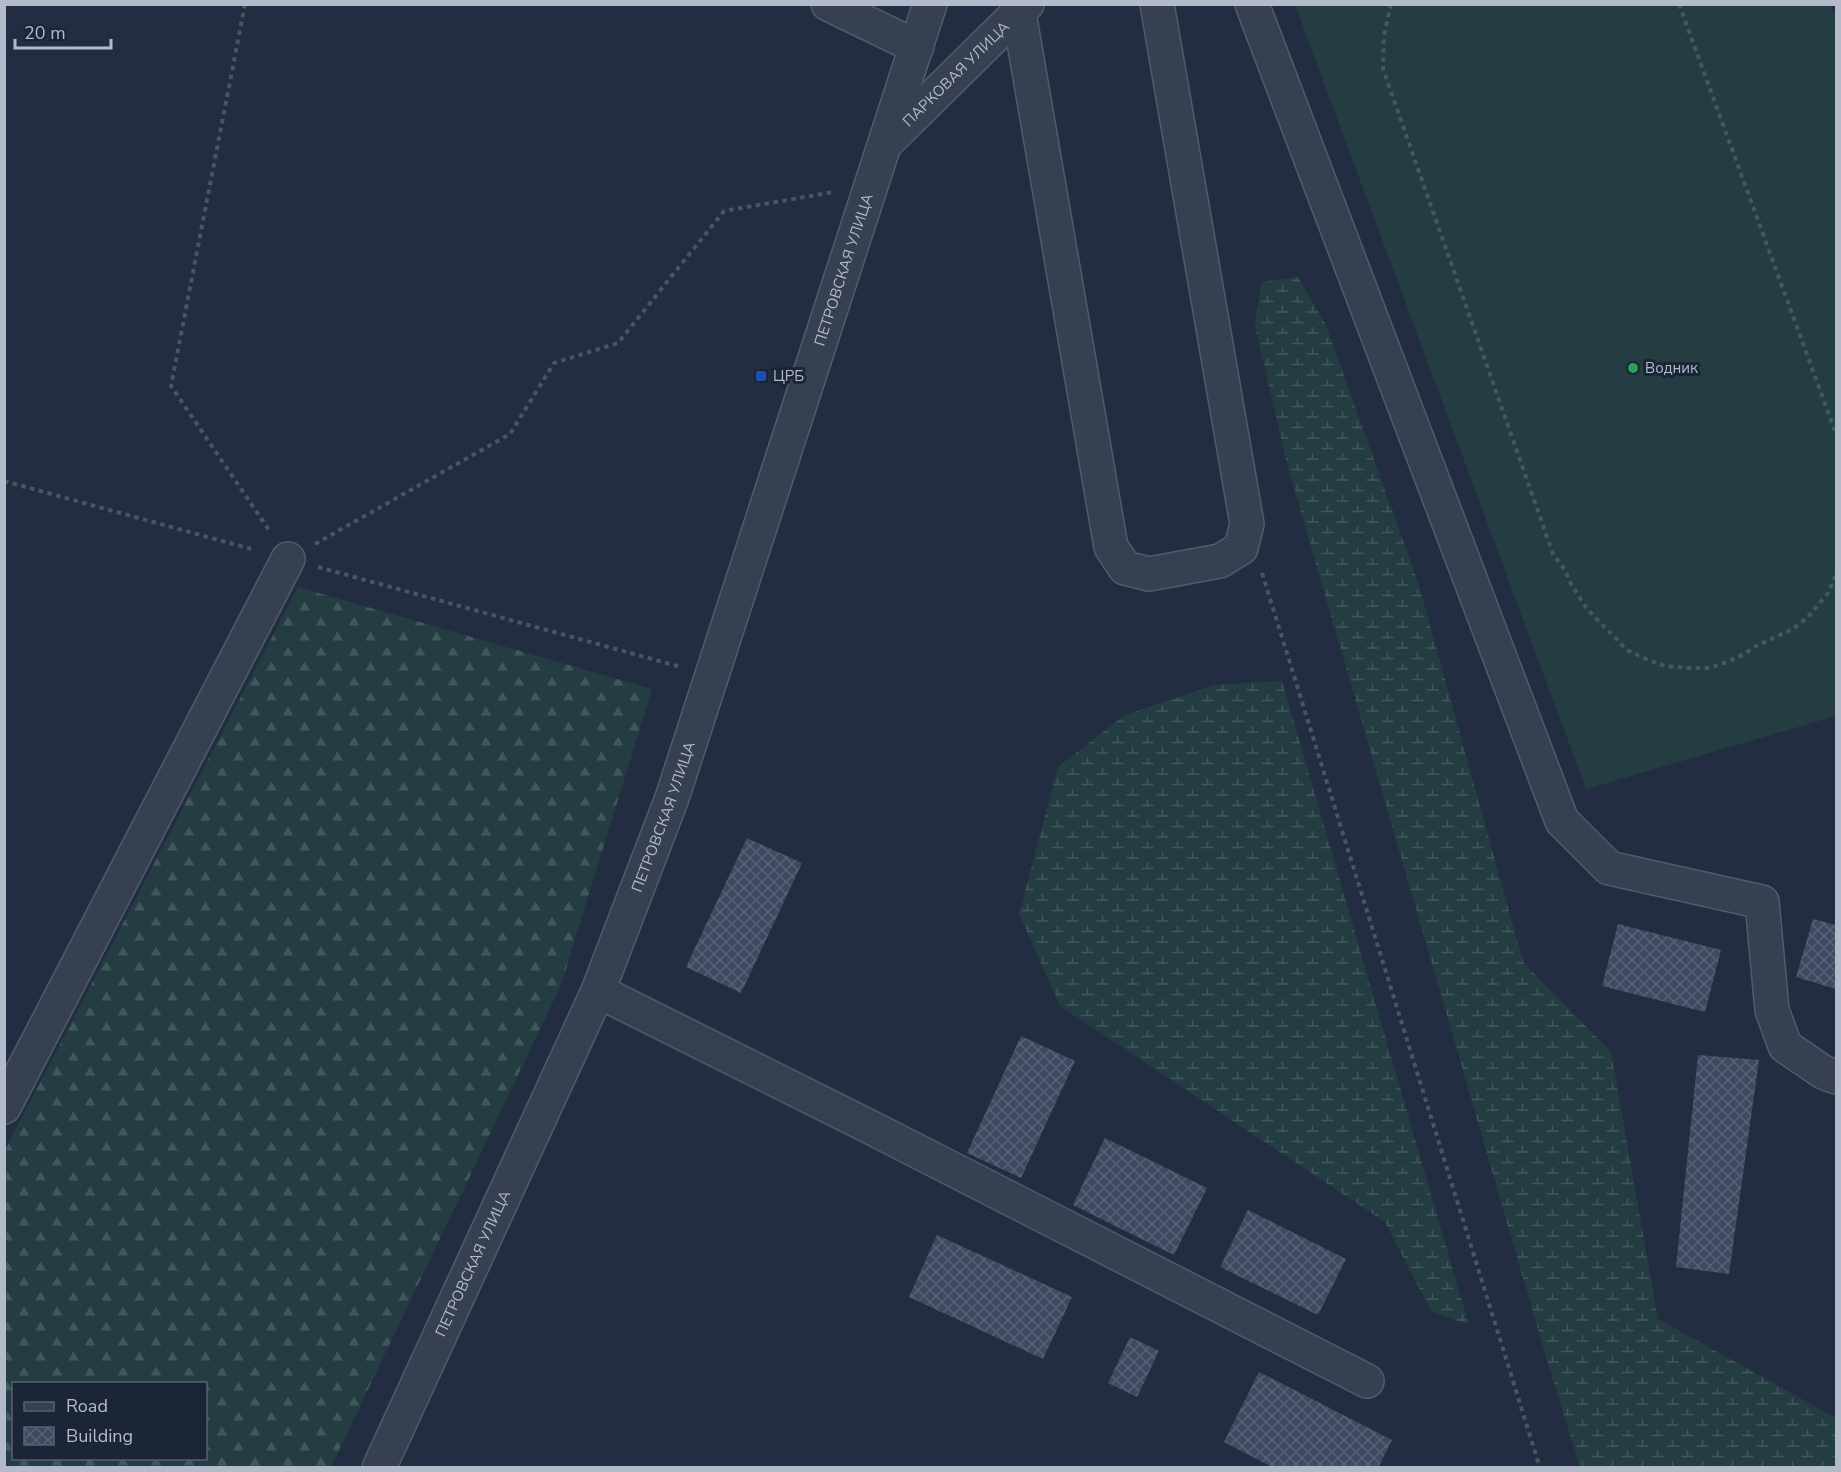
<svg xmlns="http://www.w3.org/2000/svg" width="1841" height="1472" viewBox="0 0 1841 1472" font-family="'Nunito Sans',sans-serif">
<defs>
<pattern id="forest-firs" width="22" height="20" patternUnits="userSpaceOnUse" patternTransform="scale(1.5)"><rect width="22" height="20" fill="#243d42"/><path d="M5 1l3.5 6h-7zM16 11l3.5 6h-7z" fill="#41575c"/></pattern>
<pattern id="wetland-marsh" width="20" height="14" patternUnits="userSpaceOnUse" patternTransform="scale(1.5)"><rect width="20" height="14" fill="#243d42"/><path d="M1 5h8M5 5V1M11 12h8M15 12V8" fill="none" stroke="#41575c"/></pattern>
<pattern id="building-cross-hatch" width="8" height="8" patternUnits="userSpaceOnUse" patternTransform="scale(1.5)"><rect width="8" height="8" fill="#3e4a61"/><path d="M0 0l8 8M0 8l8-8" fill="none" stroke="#586276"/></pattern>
</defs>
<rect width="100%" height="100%" fill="#222d41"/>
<!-- forest -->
<path fill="url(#forest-firs)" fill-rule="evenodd" d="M298,587L652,689L561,985L331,1467H5V1150ZM14,1384H206V1458H14Z"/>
<!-- wetland -->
<path fill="url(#wetland-marsh)" d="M1298,277L1325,323L1419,585L1523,962L1611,1052L1658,1319L1836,1418V1467H1580L1544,1350L1287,464L1255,326L1261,282Z
M1282,681L1469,1325L1431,1311L1385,1222L1060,1006L1019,914L1058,767L1125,715L1214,685Z"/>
<!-- pitch -->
<path fill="#243d42" d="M1295,5H1831L1836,19V716L1586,789Z"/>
<!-- building -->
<path fill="url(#building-cross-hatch)" d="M747,838L802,863L741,993L686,967Z
M1813,919L1836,925V989L1796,977Z
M1618,924L1721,950L1705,1012L1602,986Z
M1021,1036L1075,1061L1021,1178L967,1153Z
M1698,1055L1759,1060L1729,1274L1676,1267Z
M1105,1138L1207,1188L1174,1255L1073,1205Z
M1248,1210L1346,1259L1318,1315L1220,1267Z
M937,1235L1072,1297L1043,1359L909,1297Z
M1130,1337L1159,1351L1137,1397L1108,1383Z
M1259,1372L1392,1440L1378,1468H1274L1224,1442Z"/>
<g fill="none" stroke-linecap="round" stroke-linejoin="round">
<!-- minor casing -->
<g stroke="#515b6b" stroke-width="36">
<g id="minor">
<path d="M828,4L917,47"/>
<path d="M1252,4L1562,821L1609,868L1762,902L1772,1010L1785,1046L1823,1072L1836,1077"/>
<path d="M1019,13L1111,547L1125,568L1149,574L1220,561L1241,548L1247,524L1157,4"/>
<path id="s1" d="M889,140L1027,4"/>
<path d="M598,991L872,1128L1367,1381"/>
<path d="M4,1107L288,559"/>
<path id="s2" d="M379,1468L598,991L672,798L930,4"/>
</g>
</g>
<!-- path -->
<path stroke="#425a5f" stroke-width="4" stroke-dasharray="4.5 4.5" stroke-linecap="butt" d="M245,4L171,386L271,533
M1391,4L1384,35L1383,69L1553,554L1565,570L1571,584L1587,609L1627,650L1646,659L1665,666L1688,668H1709L1727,662L1744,654L1756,646L1793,629L1808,617L1828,593L1836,575
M1679,4L1836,434
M4,481L255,550
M315,544L510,434L554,363L618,343L724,211L834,192
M318,567L681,667
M1262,573L1540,1468"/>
<!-- minor -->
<use href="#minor" stroke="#364050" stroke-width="33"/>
</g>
<!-- markers -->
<circle fill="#2e9e5b" stroke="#1b2536" stroke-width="2" cx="1633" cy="368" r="6"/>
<rect fill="#1a4fb4" stroke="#1b2536" stroke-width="2" x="755" y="370" width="12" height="12" rx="3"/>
<g text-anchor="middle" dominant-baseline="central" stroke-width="6" stroke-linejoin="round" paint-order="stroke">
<!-- street labels -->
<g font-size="15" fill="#b3bbcb" stroke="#1b2536">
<text stroke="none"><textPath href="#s1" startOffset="94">ПАРКОВАЯ УЛИЦА</textPath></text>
<text stroke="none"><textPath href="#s2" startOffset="1287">ПЕТРОВСКАЯ УЛИЦА</textPath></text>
<text stroke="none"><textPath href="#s2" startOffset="711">ПЕТРОВСКАЯ УЛИЦА</textPath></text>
<text stroke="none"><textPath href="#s2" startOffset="225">ПЕТРОВСКАЯ УЛИЦА</textPath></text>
</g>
<!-- poi labels -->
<g font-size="15" fill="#b3bbcb" stroke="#1b2536" text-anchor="start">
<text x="1645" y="368">Водник</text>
<text x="773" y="376">ЦРБ</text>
</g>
</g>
<!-- border -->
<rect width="1841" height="1472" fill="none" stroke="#b3bbcb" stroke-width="12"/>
<!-- legend -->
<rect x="12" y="1382" width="195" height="78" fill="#1b2536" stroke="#586172" stroke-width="1.5"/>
<rect x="24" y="1402" width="30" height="9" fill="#364050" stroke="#586172" stroke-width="1.5"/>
<text x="66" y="1412" font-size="18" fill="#b3bbcb">Road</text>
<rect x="24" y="1427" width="30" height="18" fill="url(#building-cross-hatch)" stroke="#586172" stroke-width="1.5"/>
<text x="66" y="1442" font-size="18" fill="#b3bbcb">Building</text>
<!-- scale -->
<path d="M15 39v9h96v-9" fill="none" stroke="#b3bbcb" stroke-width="3"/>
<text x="24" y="39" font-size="18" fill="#b3bbcb" stroke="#1b2536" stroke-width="4.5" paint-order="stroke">20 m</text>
</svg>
